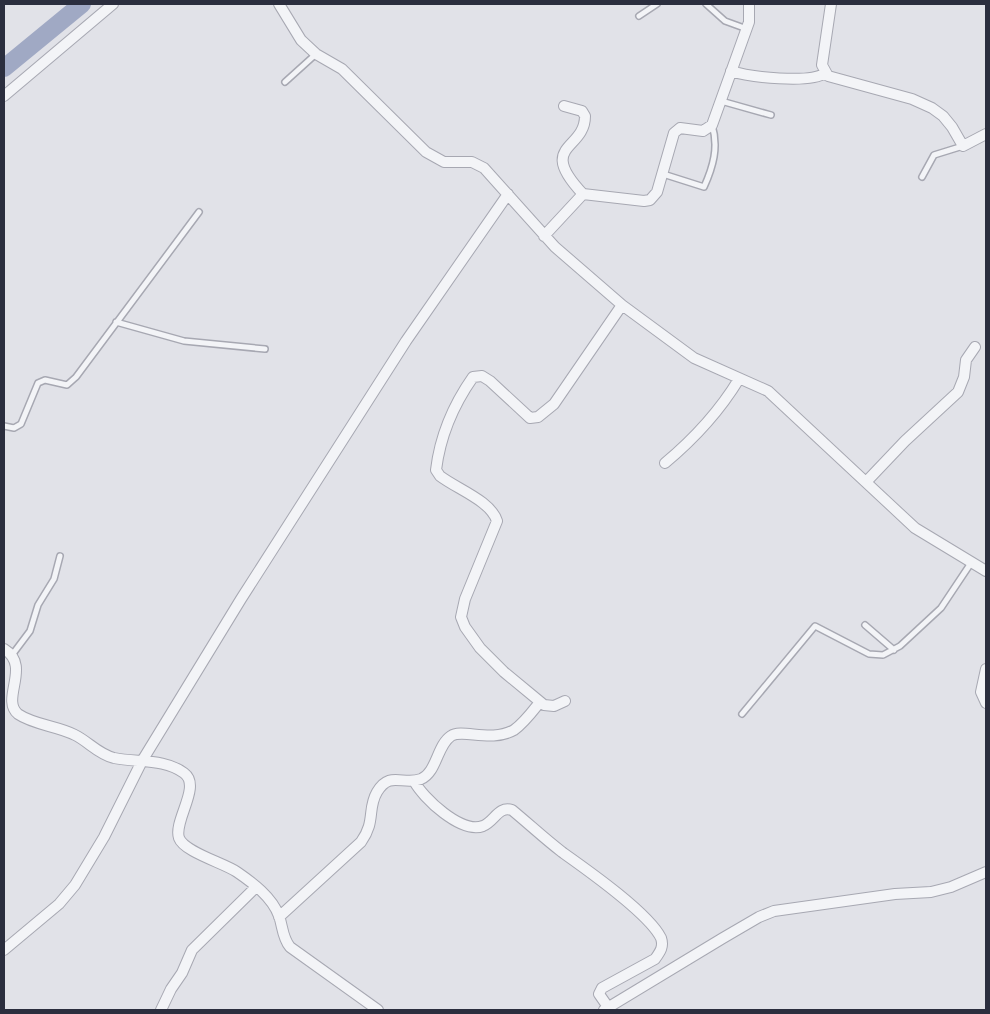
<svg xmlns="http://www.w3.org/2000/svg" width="990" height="1014" viewBox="0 0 990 1014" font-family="'DM Sans',sans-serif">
<rect width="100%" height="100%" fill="#e1e2e8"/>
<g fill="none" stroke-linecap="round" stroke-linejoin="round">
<!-- river -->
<path stroke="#a0a9c4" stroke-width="18" d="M4,68L82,4"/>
<!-- service casing -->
<g stroke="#a7a8b2" stroke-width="8">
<path id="service" d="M706,4L725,21L747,29
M639,16L657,4
M285,82L316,54
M721,101L771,115
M663,174L704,187C713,167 719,147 712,125
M922,177L934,155L963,146
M116,322L184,341L265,349
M4,426L14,428L21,424L38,383L45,380L67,385L76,377L199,212
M865,625L894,650
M12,655L30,631L38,605L54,579L60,556
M742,714L815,626L869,654L883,655L900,646L941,608L971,563"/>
</g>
<!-- minor casing -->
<g stroke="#a7a8b2" stroke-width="12">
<path id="minor" d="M279,4L301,40L316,54L342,69L426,152L444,162H472L484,168L555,247L622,305L694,358L768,391L915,528L986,571
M831,4L822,65L828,76L912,99L932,108L943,116L952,127L963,146L986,134
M731,71C749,77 810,84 825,73
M4,96L113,4
M564,106L582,111L585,116C585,151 536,144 583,194
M544,236L583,194L644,201L650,200L657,192L674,133L680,128L703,131L712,125L749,22V4
M665,463C695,438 719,412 739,379
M866,482L905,441L958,392L964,377L966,360L975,347
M4,649C32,666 0,699 18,714C34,725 58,726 75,735C89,742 98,754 114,758C137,763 164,758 184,773C202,786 173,821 179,838C184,852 224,863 237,872C253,883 272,897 279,916C283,927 282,937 290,947L378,1010
M986,669L981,692L986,703
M565,701L554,706L544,705L504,672L480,648L465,627L461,617L465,599L497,521C491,501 457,489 440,476L436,470C440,437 454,404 473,377L482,376L490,381L530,418L538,417L554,404L622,305
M414,781C423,798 461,834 483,826C495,821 498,806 512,810C529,824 545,839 562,852C586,869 649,913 661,938C664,947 660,952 655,959L602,988L599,994L608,1007
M279,917L361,842C376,821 367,809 377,792C390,770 403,786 421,779C437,772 437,745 451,736C462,728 491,743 514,730C524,723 532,712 540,702
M4,950L59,904L75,885L104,837L142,761L241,599L406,341L508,194
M161,1010L171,989L182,973L192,950L256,887
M604,1010L723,938L759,917L774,911L895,894L931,892L951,887L986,872"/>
</g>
<!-- service -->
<use href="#service" stroke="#f3f4f7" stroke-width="5"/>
<!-- minor -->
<use href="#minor" stroke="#f3f4f7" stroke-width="10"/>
</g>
<!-- border -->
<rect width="990" height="1014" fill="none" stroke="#2b2e3e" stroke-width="10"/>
</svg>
